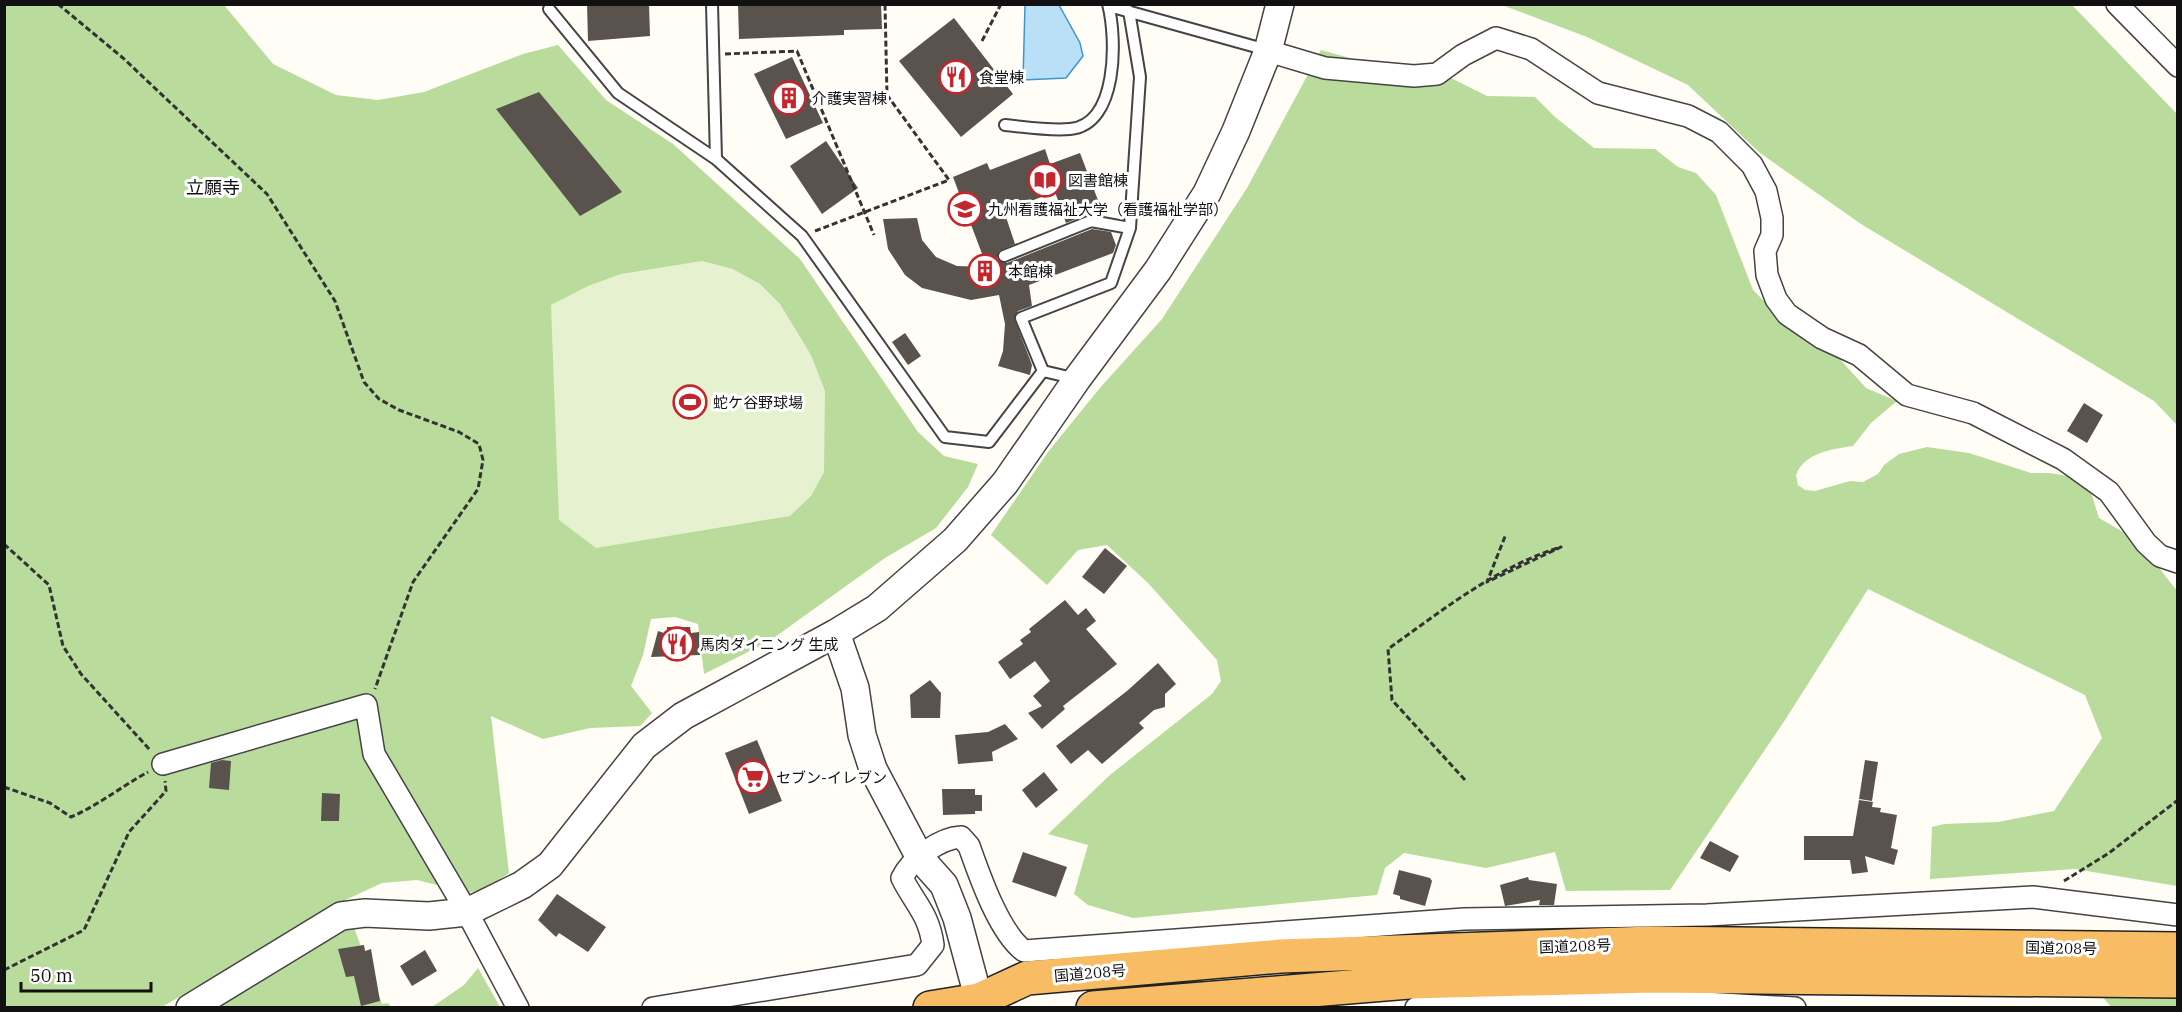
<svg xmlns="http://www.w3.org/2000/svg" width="2182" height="1012" viewBox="0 0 2182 1012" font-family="'IBM Plex Serif','Noto Sans JP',serif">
<rect width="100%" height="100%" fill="#fffdf5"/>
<!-- forest -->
<path fill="#b9dc9c" d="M5,5H224L273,64L336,95L378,100L424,92L523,54L558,45L606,100L673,144L800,259L918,432L944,456L978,464L968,487L936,528L885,558L768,642L704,674L698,624L675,617L651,619L643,655L631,686L652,713L640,726L590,728L543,739L491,716L509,873L489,887L468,893L417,880L382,883L337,904L162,1007L5,1008Z
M1502,5H2072L2177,114V425L2154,401L1861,224L1760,153L1688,85L1587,37Z
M1321,50L1421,78H1451L1487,96L1535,97L1555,117L1594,148L1655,149L1678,167L1696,173L1716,195L1753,290L1796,333L1837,356L1866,388L1897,401L1871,423L1853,446C1832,449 1804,453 1796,475L1798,485L1805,490L1815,491L1850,481L1863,482L1878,474L1884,465L1899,454L1927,447L1969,453L2031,473H2050L2067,476L2090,489L2099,518L2137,540L2178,592L2177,886L2075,869L1930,879L1932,827L1944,824L1998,822L2054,811L2102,738L2085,695L1868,589L1785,720L1670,890L1566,891L1555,852L1486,868L1404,853L1385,868L1377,895L1133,918L1088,905L1074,894L1088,845L1048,834L1110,775L1212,694L1221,681L1217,660L1148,583L1107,545L1078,550L1047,585L991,535L1048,452L1099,389L1162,319L1247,188Z
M353,925L382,1004L388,1003L391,1007L200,1008L237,982Z
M478,968L500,1007H432L464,985Z
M2097,990H2177V1007H2111Z"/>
<!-- pitch -->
<path fill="#e6f2cf" d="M702,261L733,269L760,284L780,304L811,355L825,391L824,472L811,496L790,516L596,548L559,520L551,305L588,286L621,274Z"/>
<!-- water -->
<path fill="#b9e0f7" stroke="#3f96cf" stroke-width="1.5" d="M1025,5H1059L1080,43L1083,56L1066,78L1023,80Z"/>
<!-- building -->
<path fill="#5a524d" d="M587,4H649L650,36L588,41Z
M738,4H881L882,29L844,30V35L739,39Z
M954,18L1013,94L961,137L899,61Z
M792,57L823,123L786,139L754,74Z
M539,92L622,192L580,216L496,109Z
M826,141L858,188L822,214L790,166Z
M1045,149L1050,164L1080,153L1104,216L1089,214L1066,223L1055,192L1004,211L1015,244L999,251L997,259L1007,263L1092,229L1111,232L1116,245L1113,253L1029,285L1032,306L1018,311L1014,318L1032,365L1030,375L998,366L1003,351L1005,324L999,295L971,300L922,288L905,275L888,249L883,219L917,218L922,240L936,257L957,266L987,267L953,177L987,163L990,170Z
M905,333L921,356L908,365L892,342Z
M2084,403L2103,415L2087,443L2067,431Z
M1105,548L1127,566L1104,594L1082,577Z
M1065,600L1078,615L1086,608L1096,621L1086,629L1117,664L1063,706L1065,709L1042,729L1028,713L1042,706L1033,696L1050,681L1035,661L1010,679L998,662L1023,644L1020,640L1031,632L1029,629Z
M667,627H690L691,633L699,632L700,655L651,657L658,631L667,634Z
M1158,663L1176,684L1165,694V707L1154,710L1139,723L1144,728L1102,764L1088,750L1071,764L1056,746L1127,691Z
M930,680L941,693L940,718H911L910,695Z
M1005,724L1018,739L992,752L993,761L958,764L955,735L988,732Z
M757,740L782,801L749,814L725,753Z
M222,760L231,761L229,790L209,788L211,763Z
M1865,760L1878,762L1872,801L1859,799Z
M1044,772L1058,790L1036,808L1022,790Z
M942,789H975V795H982V811H975V814L943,815Z
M322,793L340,794L339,821H321Z
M1859,800L1873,802L1872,807L1881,808L1880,812L1897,815L1891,848L1898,850L1894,865L1865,856L1868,872L1852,874L1850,860H1804V836H1853Z
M1710,841L1739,856L1730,872L1700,858Z
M1023,852L1067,867L1056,897L1012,882Z
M1399,870L1430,878L1432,881L1425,906L1400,899V896L1393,894Z
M1528,877L1529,880L1557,884L1554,905H1539L1540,900L1505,906L1500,885Z
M557,894L606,927L588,952L559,933L556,937L538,920Z
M364,945L365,951L371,949L380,1001L361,1006L354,976L346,977L338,949Z
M425,950L437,971L412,986L400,966Z"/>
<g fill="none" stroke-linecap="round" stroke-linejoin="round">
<!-- service casing -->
<g stroke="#444" stroke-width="14">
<path id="service" d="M712,4L716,159
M1109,6L1267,50
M549,9L618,93L716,159L802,236L945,437L989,442L1043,371
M1005,125C1026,127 1049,131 1070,129C1118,125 1117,39 1108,4
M1004,256L1091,221L1130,228
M1077,379L1043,371L1021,318L1111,283L1130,228L1140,77L1129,11"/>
</g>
<!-- minor casing -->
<g stroke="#444" stroke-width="24">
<path id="minor" d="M2117,4L2178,66
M1268,51L1325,68L1414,76L1437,74L1463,55L1496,38L1531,49L1598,93L1688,116L1719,132L1752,165L1766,191L1772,218V235L1765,251L1767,275L1776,299L1787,314L1822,338L1859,355L1907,395L1973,413L2063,459L2109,492L2146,543L2160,556L2178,562
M163,764L366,705L374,754L467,912L518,1008
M653,1008L917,965L933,945C929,914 915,904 902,878C911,859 940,838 961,837L969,846C980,877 999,932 1024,951L1464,919L1707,915L2033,897L2178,915
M1416,1008L1668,1001L1795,1008"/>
</g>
<!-- tertiary casing -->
<g stroke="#444" stroke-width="30">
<path id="tertiary" d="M836,633L855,688L862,735L873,769L920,858L944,885L957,918L979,1000
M190,1008L341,916L365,913L429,916L467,912L522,885L550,865L644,746L683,716L836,633L877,608L955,540L1005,483L1077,379L1158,270L1207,193L1236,131L1268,51L1280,4"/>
</g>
<!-- trunk casing -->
<g stroke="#222" stroke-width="36">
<path id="trunk" d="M930,1008L979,1000L1027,978L1281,956L1651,943L2178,949
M1093,1008L1409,982L1652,976L2178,981"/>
</g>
<!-- path -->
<path stroke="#333" stroke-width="3" stroke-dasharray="6 3" stroke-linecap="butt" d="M58,4L123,58L267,194L335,301L364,382L379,399L399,410L459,432L479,444L483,460L478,489L413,582L375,689
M982,41L1001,4
M725,54L797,51L874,235
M815,231L949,180L887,95L885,4
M4,544L49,585L63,646L81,674L150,750
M1465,780L1392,700L1388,649C1443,610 1496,567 1561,547L1487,582L1506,534
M4,787L50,803L71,817C99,805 122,786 148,772
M2064,881L2109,853L2178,800
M4,970L84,930L129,832L166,791L165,781"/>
<!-- service -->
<use href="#service" stroke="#fff" stroke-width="10"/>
<!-- minor -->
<use href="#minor" stroke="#fff" stroke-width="21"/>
<!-- tertiary -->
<use href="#tertiary" stroke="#fff" stroke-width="27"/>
<!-- trunk -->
<use href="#trunk" stroke="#f7bc64" stroke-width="33"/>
</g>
<!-- icons -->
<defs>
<g id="restaurant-ring" transform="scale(1.725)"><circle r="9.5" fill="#fff" stroke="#c4262e" stroke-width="1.5"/><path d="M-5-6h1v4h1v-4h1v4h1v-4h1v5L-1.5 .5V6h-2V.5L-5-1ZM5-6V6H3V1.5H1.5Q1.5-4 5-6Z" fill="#c4262e"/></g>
<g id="building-ring" transform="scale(1.725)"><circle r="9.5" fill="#fff" stroke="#c4262e" stroke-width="1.5"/><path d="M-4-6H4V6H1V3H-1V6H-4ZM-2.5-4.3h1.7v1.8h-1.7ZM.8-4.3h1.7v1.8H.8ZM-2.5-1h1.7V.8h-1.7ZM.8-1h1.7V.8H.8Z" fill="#c4262e"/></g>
<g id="library-ring" transform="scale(1.725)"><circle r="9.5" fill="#fff" stroke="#c4262e" stroke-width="1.5"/><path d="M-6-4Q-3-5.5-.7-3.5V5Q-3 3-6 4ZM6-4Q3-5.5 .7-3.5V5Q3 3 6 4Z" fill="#c4262e"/></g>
<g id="university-ring" transform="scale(1.725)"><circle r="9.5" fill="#fff" stroke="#c4262e" stroke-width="1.5"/><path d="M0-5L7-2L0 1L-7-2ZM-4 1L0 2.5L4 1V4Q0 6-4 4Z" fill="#c4262e"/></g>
<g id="stadium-ring" transform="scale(1.725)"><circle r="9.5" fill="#fff" stroke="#c4262e" stroke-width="1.5"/><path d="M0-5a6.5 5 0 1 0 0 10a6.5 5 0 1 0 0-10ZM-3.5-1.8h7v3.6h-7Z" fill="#c4262e"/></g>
<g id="supermarket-ring" transform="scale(1.725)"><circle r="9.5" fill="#fff" stroke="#c4262e" stroke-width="1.5"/><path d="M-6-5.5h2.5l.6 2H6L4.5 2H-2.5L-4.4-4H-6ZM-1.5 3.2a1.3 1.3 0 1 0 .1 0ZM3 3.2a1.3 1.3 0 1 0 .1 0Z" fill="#c4262e"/></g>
</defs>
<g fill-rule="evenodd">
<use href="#restaurant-ring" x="956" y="77"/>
<use href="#building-ring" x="789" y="98"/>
<use href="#library-ring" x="1045" y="180"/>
<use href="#university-ring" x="965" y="209"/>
<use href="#building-ring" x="985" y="271"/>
<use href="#stadium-ring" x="690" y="402"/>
<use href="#restaurant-ring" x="677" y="644"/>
<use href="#supermarket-ring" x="753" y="777"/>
</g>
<g text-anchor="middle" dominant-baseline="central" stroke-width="6" stroke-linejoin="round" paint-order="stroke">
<!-- poi labels -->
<g font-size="15" fill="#111" stroke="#fff" text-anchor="start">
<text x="979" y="77">食堂棟</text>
<text x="812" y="98">介護実習棟</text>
<text x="1068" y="180">図書館棟</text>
<text x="988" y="209">九州看護福祉大学（看護福祉学部）</text>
<text x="1008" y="271">本館棟</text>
<text x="713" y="402">蛇ケ谷野球場</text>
<text x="700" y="644">馬肉ダイニング 生成</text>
<text x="776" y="777">セブン-イレブン</text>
</g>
<!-- street labels -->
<g font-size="15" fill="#111" stroke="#fff">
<text transform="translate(1575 946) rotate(-2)">国道208号</text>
<text transform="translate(2061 948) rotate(1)">国道208号</text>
<text transform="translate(1090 973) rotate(-5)">国道208号</text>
</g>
<!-- quarter labels -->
<g font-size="18" fill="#111" stroke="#fff">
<text x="213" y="187">立願寺</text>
</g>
</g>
<!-- border -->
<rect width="2182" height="1012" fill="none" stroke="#111111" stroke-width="12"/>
<!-- scale -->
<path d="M21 982v9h130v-9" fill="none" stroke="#111111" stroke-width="3"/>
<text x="30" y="982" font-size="18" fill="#111111" stroke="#ffffff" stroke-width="4.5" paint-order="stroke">50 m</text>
</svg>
